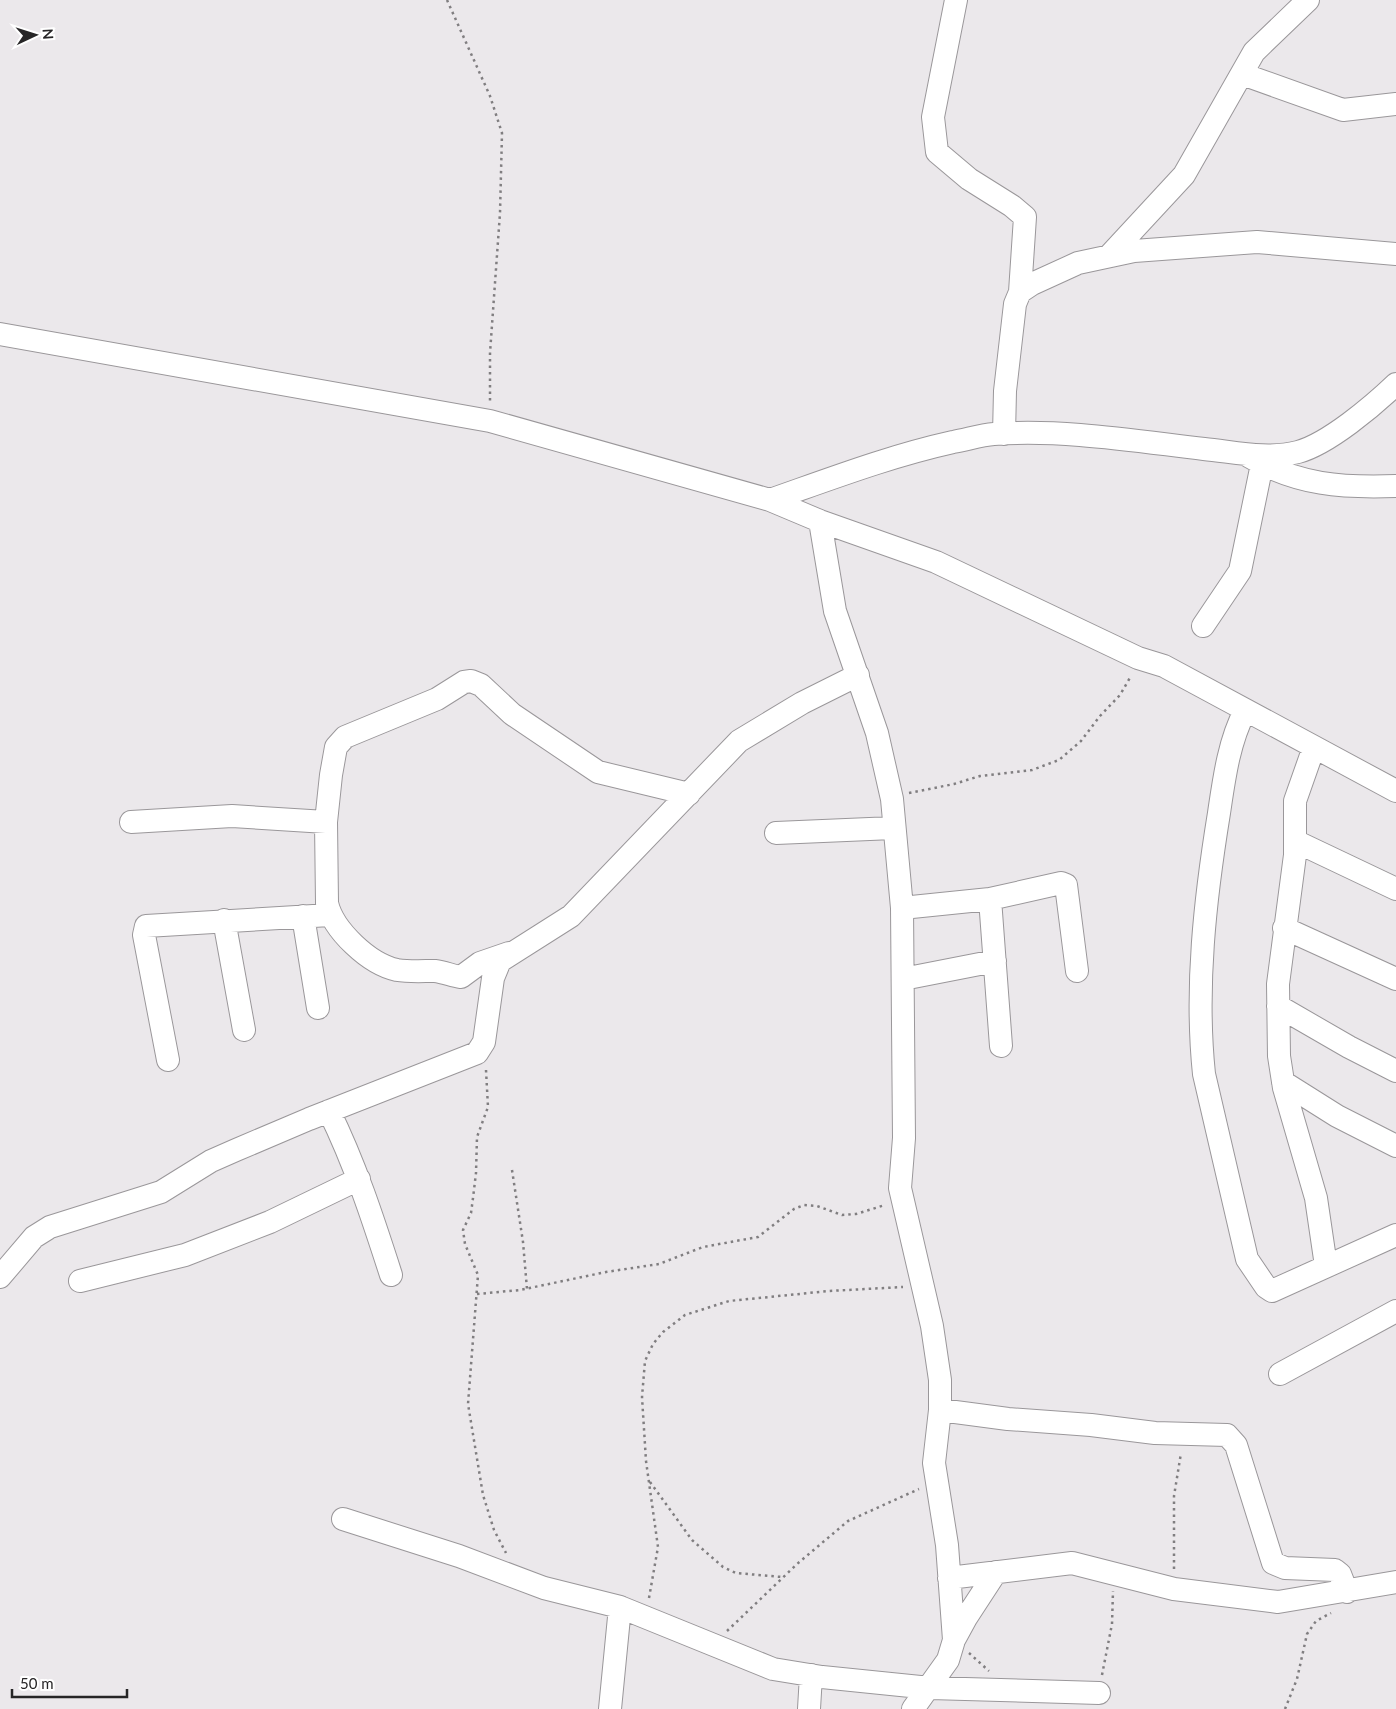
<svg xmlns="http://www.w3.org/2000/svg" width="1396" height="1709" viewBox="0 0 1396 1709" font-family="Lato,sans-serif">
<rect width="100%" height="100%" fill="#ebe8eb"/>
<g fill="none" stroke-linecap="round" stroke-linejoin="round">
<!-- minor casing -->
<g stroke="#9a979a" stroke-width="24">
<path id="minor" d="M956,0L933,117L937,152L969,179L1012,206L1025,217L1020,292
M1242,74L1343,110L1396,104
M1109,256L1184,175L1254,52L1308,0
M0,334L490,421L770,500L820,521L936,562L1138,658L1164,666L1396,791
M1004,434L1005,391L1015,304L1020,292L1032,284L1078,263L1134,251L1257,242L1396,254
M1250,457C1297,485 1343,488 1396,486
M770,500C830,479 890,456 953,442C966,440 980,435 994,434C1063,429 1135,441 1204,449C1235,452 1267,460 1298,452C1328,444 1373,406 1396,384
M820,521L835,611L877,733L892,799L902,908L904,1138L900,1188L932,1326L940,1380V1410L934,1463L947,1545L954,1640L948,1660L913,1709
M1203,626L1240,571L1262,464
M1245,711C1229,741 1224,779 1219,813C1205,899 1195,988 1204,1074L1247,1259L1266,1287L1272,1291L1396,1235
M1314,747L1295,801V855L1278,984L1279,1056L1284,1088L1316,1198L1326,1266
M131,822L232,816L326,822
M776,833L893,828
M1295,841L1396,889
M990,899L1001,1046
M902,908L990,899L1061,883L1066,885L1077,971
M303,916L318,1008
M224,920L244,1030
M1284,928L1396,979
M509,953L480,963L461,977C453,976 444,972 435,971C423,971 409,972 397,970C369,964 333,930 327,903L326,822L331,775L336,747L345,737L437,699L464,682L471,681L481,685L512,714L598,772L689,794
M903,979L995,961
M1278,1006L1349,1047L1396,1071
M168,1060L144,935L146,926L330,915
M1283,1082L1337,1116L1396,1146
M329,1111C355,1164 373,1219 391,1275
M0,1277L34,1237L50,1227L161,1192L211,1161L236,1150L309,1119L477,1053L484,1042L493,978L500,961L571,916L739,741L802,703L858,675
M80,1281L185,1255L270,1222L359,1179
M1280,1374L1396,1311
M940,1410L1008,1419L1091,1425L1155,1433L1227,1435L1236,1445L1273,1563L1285,1568L1335,1570L1340,1574L1347,1592
M343,1519L459,1556L544,1588L620,1607L773,1669L822,1677L930,1688L1099,1693
M949,1578L1072,1563L1174,1589L1278,1602L1396,1582
M954,1640L966,1618L996,1572
M610,1709L620,1607
M809,1709L811,1675"/>
</g>
<!-- path -->
<path stroke="#807e80" stroke-width="2.5" stroke-dasharray="2.5 4" stroke-linecap="butt" d="M447,0L490,96L502,133L500,213L490,353V402
M909,793L954,784L980,776L1032,770L1059,760L1081,741L1100,716L1120,695L1131,676
M486,1070L488,1107L477,1137L476,1173L473,1198L471,1213L463,1230L465,1244L478,1275L468,1404L483,1495L494,1530L506,1553
M512,1170L523,1242L527,1289
M477,1294L520,1290L606,1272L659,1264L703,1247L758,1237L794,1209L804,1205L817,1206L842,1215L856,1214L885,1205
M650,1482L692,1540L723,1567L736,1573L782,1577
M1174,1569V1496L1181,1453
M649,1598L658,1547L646,1461L642,1397L645,1361L653,1344L663,1332L685,1315L729,1301L829,1291L903,1287
M727,1631L797,1564L848,1521L919,1489
M969,1653L989,1671
M1102,1675L1112,1624L1113,1591
M1285,1709L1297,1679L1307,1634L1316,1621L1331,1613"/>
<!-- minor -->
<use href="#minor" stroke="#fff" stroke-width="22"/>
</g>
<!-- north arrow -->
<g transform="translate(35 35) rotate(86)" stroke="#ffffff" stroke-width="4" paint-order="stroke">
<path d="M0-4L9 19L0 12L-9 19Z" fill="#262526"/>
<text y="-8" font-size="14" font-weight="bold" text-anchor="middle" fill="#262526">N</text>
</g>
<!-- scale -->
<path d="M12 1689v8h115v-8" fill="none" stroke="#262526" stroke-width="2.5"/>
<text x="20" y="1689" font-size="15" fill="#262526" stroke="#ffffff" stroke-width="4" paint-order="stroke">50 m</text>
</svg>
